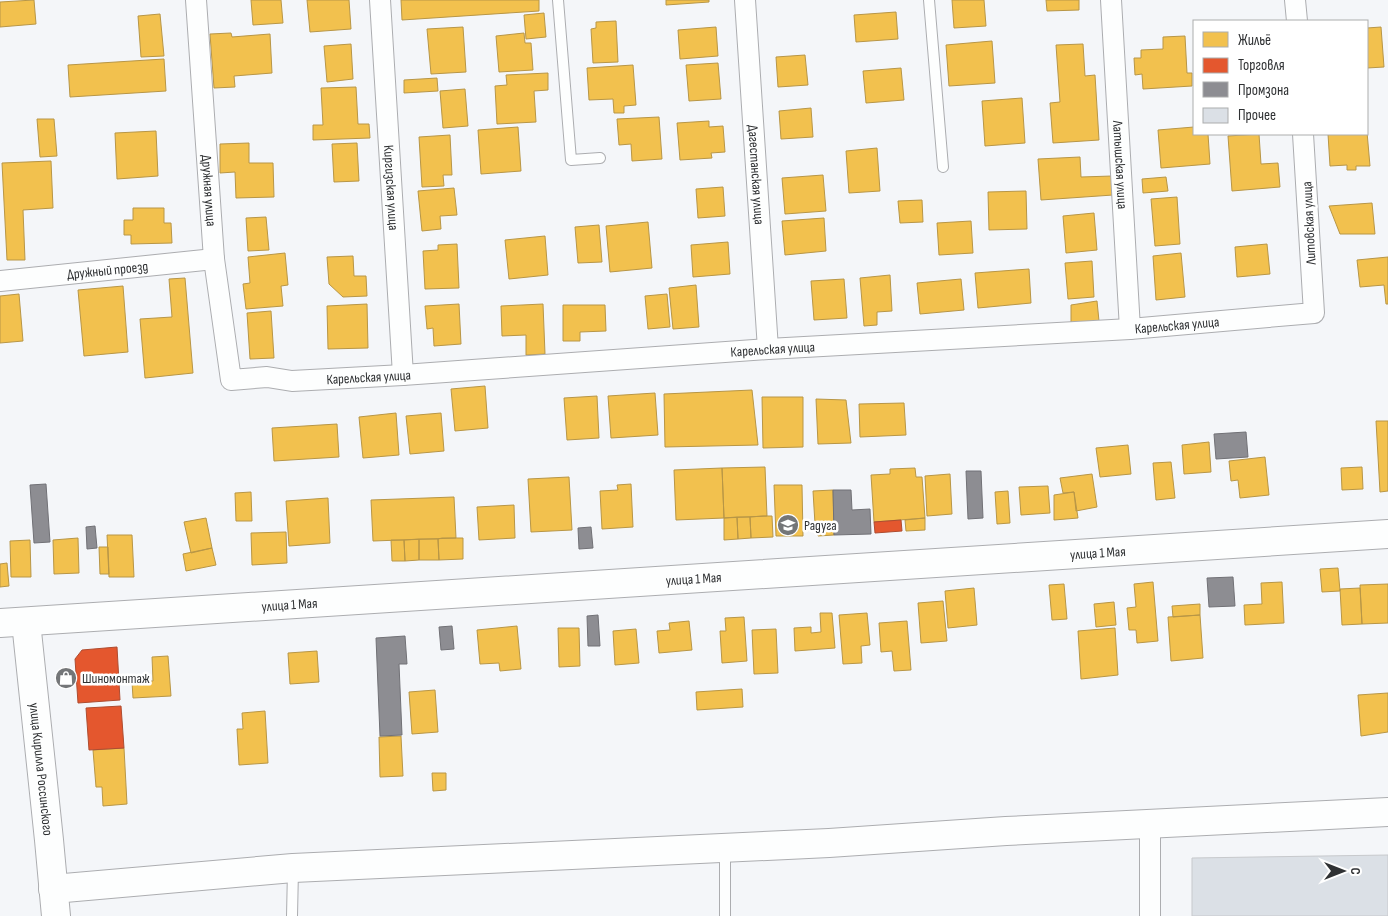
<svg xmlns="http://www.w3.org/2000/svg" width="1388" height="916" viewBox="0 0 1388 916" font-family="'Sofia Sans Condensed',sans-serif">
<rect width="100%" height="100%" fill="#f4f6f9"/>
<!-- homes -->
<path fill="#f2c14e" stroke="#b89646" d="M34,0L36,24L0,27V2Z
M251,0H281L283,23L253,25Z
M307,0H349L351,29L310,32Z
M401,0H539V11L402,20Z
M666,0H709V2L666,5Z
M952,0H984L986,26L954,28Z
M1046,0H1079V10L1047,11Z
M896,12L898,39L856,42L854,15Z
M544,13L546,37L526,39L524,15Z
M160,14L164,56L141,57L138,16Z
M616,21L618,62L593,63L591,29L596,28V22Z
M463,27L466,72L431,74L427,29Z
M716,27L718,56L680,59L678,30Z
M1381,27L1384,67L1367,68V28Z
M231,33L232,37L270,34L272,73L234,76L235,87L214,88L210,34Z
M524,33L525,43H531L533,70L499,72L496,36Z
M1185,36L1187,73H1192V86L1143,89L1142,74L1135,75L1134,58H1141V50L1163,49V37Z
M992,41L995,83L949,86L946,45Z
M351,44L353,79L327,82L324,46Z
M1083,44L1085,76L1095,75L1099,140L1053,143L1050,103L1060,102L1056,45Z
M805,55L808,85L778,87L776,57Z
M164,59L166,91L70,97L68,65Z
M718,63L721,99L689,101L686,65Z
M633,65L636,105L624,106V113H614L613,99L589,100L587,68Z
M901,68L904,100L866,103L863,71Z
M548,73V90L534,91L536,122L497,124L495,86L507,85L506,75Z
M437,78L438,91L404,93V80Z
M356,87L358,124H369L370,138L313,140V125H323L321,88Z
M465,89L468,126L443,128L440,91Z
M1022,98L1025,143L985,146L982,101Z
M811,108L813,137L781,139L779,111Z
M659,117L662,159L632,161L631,144L619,145L617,119Z
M37,119H54L57,156L40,157Z
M709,121V127L723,126L725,152L711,153L712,158L680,160L677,123Z
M518,127L521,171L481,174L478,130Z
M1194,127V134H1208L1210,164L1161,168L1158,130Z
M156,131L158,176L117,179L115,133Z
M1367,132L1370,166H1356V170H1347V165L1330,166L1328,134H1367Z
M1259,134L1261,164L1278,163L1280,187L1232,191L1228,136Z
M450,135L452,175H443L444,186L422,187L419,137Z
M249,143V163H273L274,197L236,198L235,172L220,173V144Z
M357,143L359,181L334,182L332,144Z
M877,148L880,191L849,193L846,151Z
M1080,157L1081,177L1112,176L1113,195L1041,200L1038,159Z
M51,161L53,208L23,210L25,260H7L2,163Z
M823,175L826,211L785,214L782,178Z
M1166,177L1168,191L1143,193L1142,179Z
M723,187L725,216L698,218L696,189Z
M454,188L457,215L440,216L441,229L422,231L418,191Z
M1026,191L1027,229L989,230L988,192Z
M1177,197L1180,244L1155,246L1151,199Z
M922,200L923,222L900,223L898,201Z
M1372,203L1375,234H1340L1329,206Z
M133,208H164V223H171L172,243L131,244V235H124V220H133Z
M1094,213L1097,250L1066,253L1063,216Z
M266,217L269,250L248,251L246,218Z
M824,218L826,251L785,255L782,221Z
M971,221L973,253L939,255L937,223Z
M648,222L652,268L610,272L606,226Z
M599,225L602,262L578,263L575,227Z
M545,236L548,275L509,279L505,240Z
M728,242L730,274L693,277L691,245Z
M457,244L459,288L425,289L423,251L438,250V245Z
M1267,244L1270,274L1237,277L1235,247Z
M285,253L288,285L281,286L283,306L246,309L243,284L250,283L248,257Z
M1181,253L1185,297L1156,300L1153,256Z
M353,256L354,276H366L367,296L343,297L329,284L327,257Z
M1388,257V304H1386L1384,285L1360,287L1357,260Z
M1092,261L1094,297L1068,299L1065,263Z
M1029,269L1031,303L978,308L975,273Z
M890,275L892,311L877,312V325L864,326L860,278Z
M185,278L193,373L145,378L140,319L172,317L169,279Z
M844,279L847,318L814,320L811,281Z
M961,279L964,310L920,314L917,283Z
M696,285L699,327L673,329L669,288Z
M123,286L128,352L84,356L78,290Z
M19,294L23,341L0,343V296Z
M667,294L670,327L648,329L645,296Z
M1097,301L1099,321L1071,323V305Z
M367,304L368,348L328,349L327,306Z
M459,304L461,344L434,346L433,328L427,329L425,306Z
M543,304L545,354L526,355V335L502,336L501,306Z
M563,305H605L606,331L580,332V341H563Z
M271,311L274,358L250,359L247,313Z
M485,386L488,428L455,431L451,389Z
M752,390L758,445L665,447L664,394Z
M655,393L658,435L611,438L608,396Z
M597,396L599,438L567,440L564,398Z
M762,397H803V447L763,448Z
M816,399L846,400L851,443L818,444Z
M904,403L906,435L860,437L859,404Z
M396,413L399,455L363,458L359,417Z
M441,413L444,451L410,454L406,416Z
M1376,421H1388V491L1380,492Z
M337,424L339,457L274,461L272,428Z
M1209,442L1211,472L1184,474L1182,445Z
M1128,445L1131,474L1100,477L1096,448Z
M1265,457L1269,495L1240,498L1238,480L1231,481L1229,461Z
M1171,462L1175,498L1156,500L1153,463Z
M765,467L767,516L724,518L722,468Z
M1362,467L1363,489L1342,490L1341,468Z
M722,468L724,518L676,520L674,470Z
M915,468L916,477H922L925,518L874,522L871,475L890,474V469Z
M950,474L952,514L927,516L925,476Z
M1092,474L1097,507L1076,511L1074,492L1063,493L1060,478Z
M569,477L572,530L531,532L528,479Z
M631,484L633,527L602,529L600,491L618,490L617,485Z
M774,485H802L803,536H776Z
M1048,486L1050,513L1021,515L1019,487Z
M833,490L834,524H815L813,491Z
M1008,491L1010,523L997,524L995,492Z
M251,492L252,521H236L235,493Z
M1074,492L1078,518L1054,520V495Z
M454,497L456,538L373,541L371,500Z
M328,498L330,543L289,546L286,501Z
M514,505L515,538L479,540L477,507Z
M763,516H772L773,537L751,538L750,517Z
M737,517H750L751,538L738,539Z
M737,517L738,539L724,540V518Z
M206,518L212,548L191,553L184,522Z
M925,518V530L906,531L905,520Z
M818,524H834V535L818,536Z
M286,532L287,563L252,565L251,533Z
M107,535H132L134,577H109Z
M78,538L79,573L54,574L53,540Z
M442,538H463V559L439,560L438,539Z
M419,539H438L439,560H419Z
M419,539V560L405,561L404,540Z
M30,540L31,577H11L10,541Z
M391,540H404L405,561H392Z
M99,547H108L109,574H100Z
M212,548L216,565L186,571L183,554Z
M7,563L9,586L0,587V564Z
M1338,568L1340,591L1322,592L1320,569Z
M1153,582L1158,641L1137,643L1136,630H1129L1127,608L1136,607L1134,584Z
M1282,582L1284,623L1245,625L1244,605L1262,604L1261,583Z
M1064,584L1067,619L1052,620L1049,585Z
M1388,584V623L1362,624L1360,585Z
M974,588L977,625L948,628L945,591Z
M1360,588L1362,624L1342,625L1340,589Z
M943,601L947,641L921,643L918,603Z
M1114,602L1116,625L1096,627L1094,604Z
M1200,604V615L1173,617L1172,606Z
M820,613H832L835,648L795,651L794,628L811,627V633L821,632Z
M867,613L870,645L861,646L862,663L843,664L839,615Z
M1200,615L1203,658L1171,661L1168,617Z
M744,617L747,661L722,663L720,631H726L725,618Z
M689,621L692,650L659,653L657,631L670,630L669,623Z
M907,621L911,670L894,671L892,651L881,652L879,623Z
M517,626L521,669L500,671L499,663L480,664L477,630Z
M558,628H579L580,666L559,667Z
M1115,628L1118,675L1081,679L1078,631Z
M636,629L639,663L615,665L613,631Z
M776,629L778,673L754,674L752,630Z
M317,651L319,682L290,684L288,653Z
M168,656L171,696L133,698L132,682L153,681L152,657Z
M742,689L743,707L697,710L696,692Z
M435,690L438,732L412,734L409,692Z
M1388,693V732L1361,736L1358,695Z
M265,711L268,763L239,765L237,729H243L242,713Z
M401,736L403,776L380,777L379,737Z
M124,748L127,804L103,806L102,787H96L93,750Z
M432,773H446V790L433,791Z"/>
<!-- shops -->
<path fill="#e4572e" stroke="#ae4c30" d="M901,520L902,531L875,533L874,522Z
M117,647L120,700L78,703L75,659L82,650Z
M121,706L124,748L89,750L86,708Z"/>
<!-- industry -->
<path fill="#8d8d92" stroke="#717176" d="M1246,432L1248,457L1216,459L1214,434Z
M966,471H981L983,518L968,519Z
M46,484L50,542L34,543L30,485Z
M833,490H851L852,510L870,509L871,534L834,535Z
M95,526L97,548L87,549L86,527Z
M591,527L593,548L579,549L578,528Z
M1233,577L1235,606L1209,607L1207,578Z
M598,615L600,646H588L587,616Z
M452,626L454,649L441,650L439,627Z
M405,636L407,664H399L402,735L380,736L376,638Z"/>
<!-- building -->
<path fill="#dbe0e6" stroke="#c7c9cc" d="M1388,855V916H1192V858Z"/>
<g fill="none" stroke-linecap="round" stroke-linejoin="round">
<!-- lane casing -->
<g stroke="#acadb0" stroke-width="12">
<path id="lane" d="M558,0L571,160L600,158
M929,0L943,167
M292,916L293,870
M725,916V850"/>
</g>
<!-- street casing -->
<g stroke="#acadb0" stroke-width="22">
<g id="street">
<path id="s1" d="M196,0L214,259L231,380L267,377L292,381L403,375L768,349L1130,329L1314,313L1303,134"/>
<path id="s2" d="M380,0L403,375"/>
<path id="s3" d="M745,0L768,349"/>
<path id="s4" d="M1111,0L1130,329"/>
<path d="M1295,0L1297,21"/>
<path id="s5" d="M0,281L214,259"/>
<path d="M1150,916V824"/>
</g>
</g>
<!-- secondary casing -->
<g stroke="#acadb0" stroke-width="30">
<g id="secondary">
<path id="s6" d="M26,622L49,840L56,916"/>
<path id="s7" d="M0,623L1388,534"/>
<path d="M53,889L293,868L829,843L1006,831L1388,812"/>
</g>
</g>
<!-- lane -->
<use href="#lane" stroke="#fdfefe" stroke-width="10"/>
<!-- street -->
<use href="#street" stroke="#fdfefe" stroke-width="20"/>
<!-- secondary -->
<use href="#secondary" stroke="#fdfefe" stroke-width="28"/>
</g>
<!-- icons -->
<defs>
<g id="school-disc" transform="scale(1.125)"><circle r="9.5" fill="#747678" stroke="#fff"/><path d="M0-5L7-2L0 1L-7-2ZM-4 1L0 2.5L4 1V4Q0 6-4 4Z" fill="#fff"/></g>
<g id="shop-disc" transform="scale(1.125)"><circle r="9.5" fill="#747678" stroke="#fff"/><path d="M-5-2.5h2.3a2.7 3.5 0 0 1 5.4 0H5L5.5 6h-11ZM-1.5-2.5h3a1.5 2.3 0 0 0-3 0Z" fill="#fff"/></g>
</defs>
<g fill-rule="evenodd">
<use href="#school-disc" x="788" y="525"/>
<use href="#shop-disc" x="66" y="678"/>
</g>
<g text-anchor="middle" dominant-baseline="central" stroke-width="5" stroke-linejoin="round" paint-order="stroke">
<!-- street labels -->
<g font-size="14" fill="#2f3133" stroke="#fff">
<text stroke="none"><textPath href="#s4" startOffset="165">Латышская улица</textPath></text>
<text stroke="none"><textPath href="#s3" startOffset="175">Дагестанская улица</textPath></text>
<text stroke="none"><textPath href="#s2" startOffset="188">Киргизская улица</textPath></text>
<text stroke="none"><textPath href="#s1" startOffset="191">Дружная улица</textPath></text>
<text transform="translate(1309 223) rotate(-93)">Литовская улица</text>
<text stroke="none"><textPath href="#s5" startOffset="108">Дружный проезд</textPath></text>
<text stroke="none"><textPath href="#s1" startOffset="1330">Карельская улица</textPath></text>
<text stroke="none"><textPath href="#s1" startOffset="925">Карельская улица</textPath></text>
<text stroke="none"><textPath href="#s1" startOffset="520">Карельская улица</textPath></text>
<text stroke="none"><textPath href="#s7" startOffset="1100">улица 1 Мая</textPath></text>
<text stroke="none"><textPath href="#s7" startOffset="695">улица 1 Мая</textPath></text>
<text stroke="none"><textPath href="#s7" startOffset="290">улица 1 Мая</textPath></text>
<text stroke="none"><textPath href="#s6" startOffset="148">улица Кирилла Россинского</textPath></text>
</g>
<!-- poi labels -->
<g font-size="14" fill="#2f3133" stroke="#fff" text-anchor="start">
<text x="804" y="525">Радуга</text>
<text x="82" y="678">Шиномонтаж</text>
</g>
</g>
<!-- legend -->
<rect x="1193" y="20" width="175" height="115" fill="#ffffff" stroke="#acadad"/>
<rect x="1203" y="32" width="25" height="15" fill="#f2c14e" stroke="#acadad"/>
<text x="1238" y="45" font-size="15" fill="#2f3133">Жильё</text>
<rect x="1203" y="58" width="25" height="15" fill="#e4572e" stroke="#acadad"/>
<text x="1238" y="70" font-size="15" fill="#2f3133">Торговля</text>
<rect x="1203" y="82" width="25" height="15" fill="#8d8d92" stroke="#acadad"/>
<text x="1238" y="95" font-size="15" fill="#2f3133">Промзона</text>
<rect x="1203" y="108" width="25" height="15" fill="#dbe0e6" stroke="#acadad"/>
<text x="1238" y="120" font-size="15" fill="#2f3133">Прочее</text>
<!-- north arrow -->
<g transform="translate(1343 871) rotate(90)" stroke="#ffffff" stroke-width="4" paint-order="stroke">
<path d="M0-4L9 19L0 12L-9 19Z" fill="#2f3133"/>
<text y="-8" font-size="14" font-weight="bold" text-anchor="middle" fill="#2f3133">С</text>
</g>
</svg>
